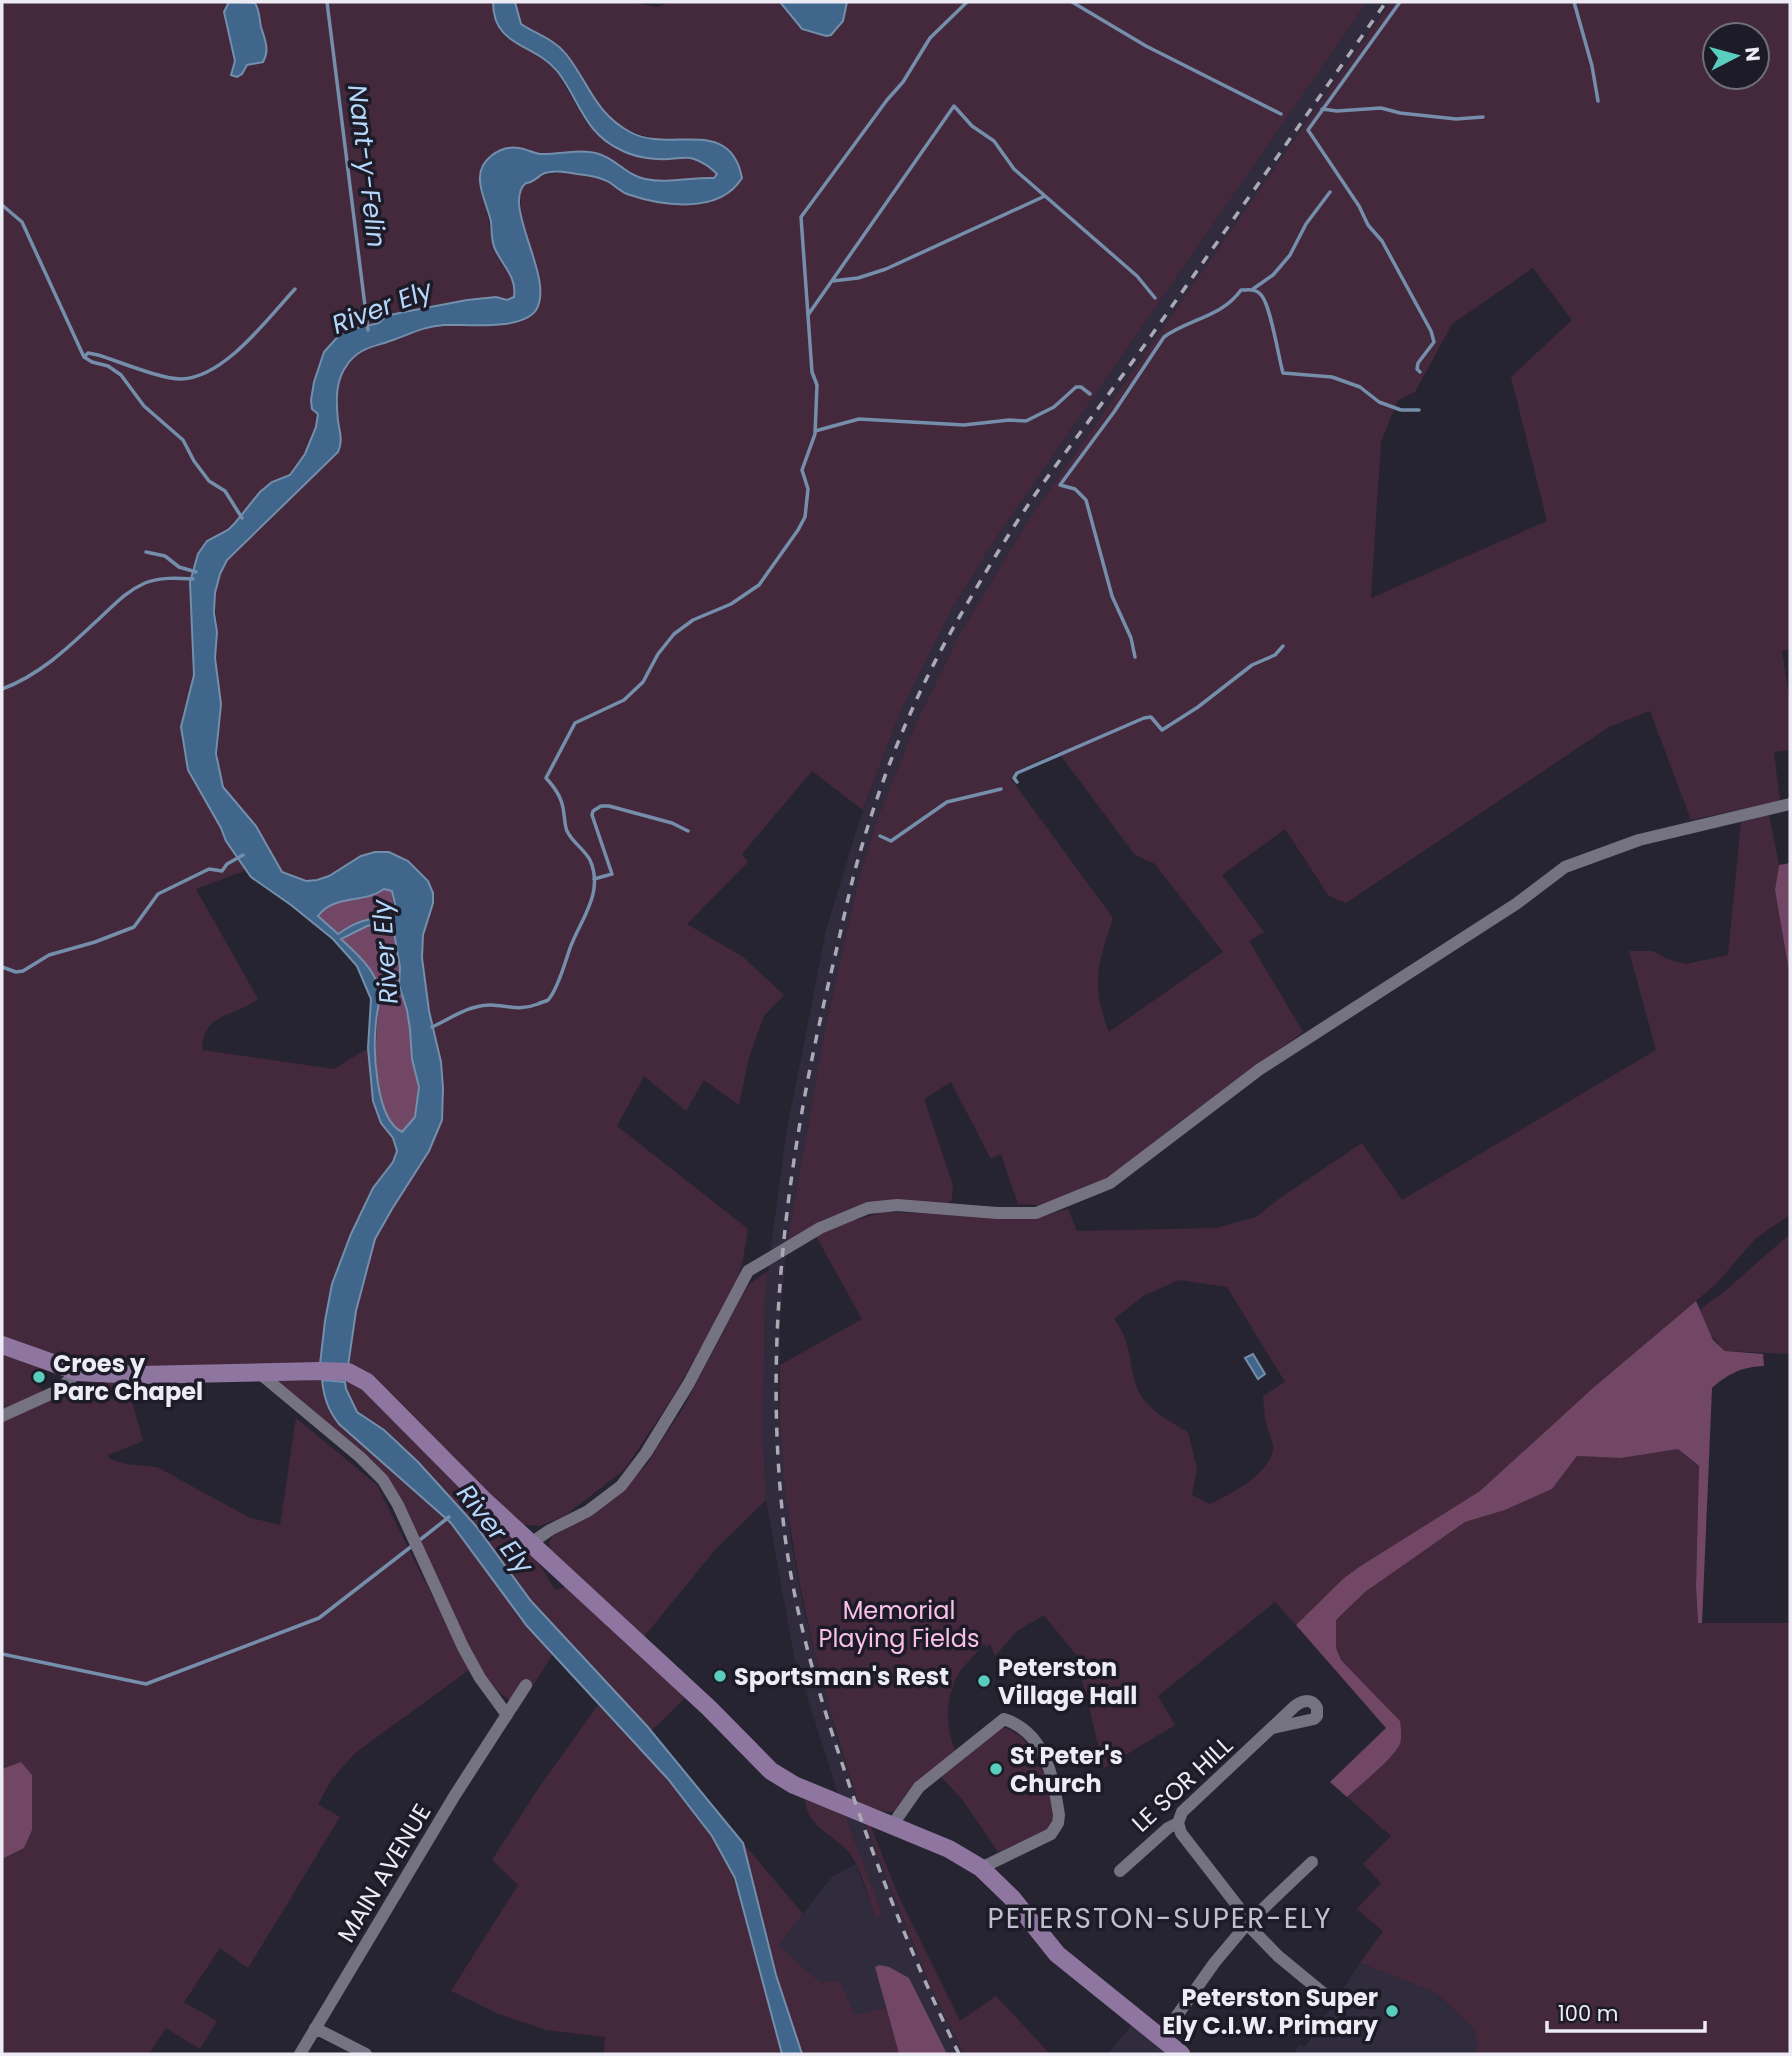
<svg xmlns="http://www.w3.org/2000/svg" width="1792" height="2056" viewBox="0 0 1792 2056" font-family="Poppins,sans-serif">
<rect width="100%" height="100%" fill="#272431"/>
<!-- built -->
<path fill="#302c3e" d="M1367,2H1391L1027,522L957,639L916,723L877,820L860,874L826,1024L787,1244L780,1319L779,1400L791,1541L804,1610L838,1741L859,1804L839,1796L794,1656L766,1500L763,1437L765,1294L786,1135L826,931L859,822L901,710L950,612L998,535Z
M844,1813L864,1820L930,1985L964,2054H947L909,1978L875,1966L886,2008L855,2016L839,1980L821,1983L778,1945L832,1877L856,1864L875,1918L883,1915Z
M1360,1963L1435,1992L1474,2029L1477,2042L1476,2054H1293L1299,2045L1305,2047Z
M1133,2024L1173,2054H1108Z"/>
<!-- green -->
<path fill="#43293b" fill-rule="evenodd" d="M2,2H493V14L497,26L503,35L513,42L532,50L557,72L587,124L631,155L669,159H694L717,174L714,178C689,177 664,186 639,177C623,172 613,157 597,153C581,149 560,154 543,153C534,153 525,150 517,147L483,199C490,216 489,233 494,247C501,265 517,275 514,297L507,300L496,297L467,300L404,312L386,316L379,323L343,331L324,352L314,382L311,400L312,409L318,414L316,427L305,454L290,475L272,482L260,492L228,530L207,541L198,554L190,582L194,675L181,727V738L188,770L221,828L226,841L247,870L196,889L258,999C233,1018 203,1012 202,1050L334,1069L368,1048C370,1072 371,1099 381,1122C385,1132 396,1137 397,1149C398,1164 379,1178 372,1190C341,1247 327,1300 320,1364L85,1368L2,1338Z
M515,2H629L658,7L670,2H780L792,18L840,27L843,21L847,2H1367L998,535L950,612L901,710L863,810L812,771L742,854L748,862L687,924L743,957L784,995L764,1016L749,1057L739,1105L704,1080L686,1111L644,1076L617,1126L748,1229L742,1265L731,1296L670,1401L624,1470L563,1517L539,1526L520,1524L405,1407L371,1376L348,1366L356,1311L375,1239L392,1209L429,1151L442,1120L441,1062L429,1011L422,958L423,935L433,903V893L428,881L339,868C324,881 296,887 281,870C271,858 265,841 257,828C244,807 224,797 219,771C216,758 219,747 219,734C220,709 216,684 216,659C215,650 217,641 217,632C216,601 212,590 227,560L338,452L341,445L338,421V378L348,363L362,351L423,328L443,325L500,324L539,278L521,215V188C544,168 577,169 606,181C615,185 620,192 629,195C653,202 680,206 704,204C713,202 724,194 733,189L713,142C674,141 628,142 601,110C584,90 577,64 559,46C549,36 533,32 521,24Z
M1391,2H1790V649L1782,651L1790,704V750L1774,752L1780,801L1691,820L1650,711L1609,727L1346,903L1329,896L1285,829L1222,875L1264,932L1249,941L1303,1032L1174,1126L1113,1175L1063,1197L1038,1205L1018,1204L1001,1154L991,1159L951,1082L924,1099L953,1185L952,1200L948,1203L854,1208L820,1221L787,1244L826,1024L860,874L877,820L916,723L957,639L1027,522ZM1715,35H1757V77H1715ZM1533,268L1572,320L1511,377L1547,521L1371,598L1381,442L1398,400L1415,392L1452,324ZM1058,752L1135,855L1155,864L1223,952L1109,1032C1090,984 1098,964 1113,918L1011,779L1016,771Z
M1769,815L1779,865L1775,890L1790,977V1215L1756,1238L1716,1284L1593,1388L1480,1491L1359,1567L1344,1578L1296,1625L1275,1602L1158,1696L1175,1725L1104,1768L1076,1655L1044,1615L1017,1631L995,1656L990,1644L986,1647L984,1644C977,1653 968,1661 961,1670C945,1693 944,1728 956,1752L895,1812L883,1811L859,1804C812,1661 777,1517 780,1365L862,1319L816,1236L845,1223L884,1212L1040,1217L1068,1209L1077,1231L1216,1228L1256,1217L1280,1198L1362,1143L1402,1200L1656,1050L1629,951H1652L1667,959L1686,964L1728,955L1741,822ZM1179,1280L1227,1287L1285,1382L1263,1396C1264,1405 1264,1415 1266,1424C1268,1431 1272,1438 1273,1445C1275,1472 1230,1494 1210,1504L1192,1495L1197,1469L1188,1432C1172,1423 1156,1414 1144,1400C1126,1377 1136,1346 1114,1319L1143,1296Z
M1790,1234V1354L1725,1351C1713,1339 1703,1326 1700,1309L1725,1291Z
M768,1271L765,1294L763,1437L766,1500L715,1550L642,1639L550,1550L549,1542L553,1536L602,1508L645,1467L685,1405L748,1285Z
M2,1348L44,1365L31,1378L45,1393L2,1409Z
M286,1376L322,1380C324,1398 328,1410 339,1424L451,1523L527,1626L552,1655L517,1712L515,1704L496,1690L478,1666L401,1503L276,1380Z
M88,1381H126L143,1441L108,1455L110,1459L126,1464L157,1467L248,1517L280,1525L296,1418L377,1485L469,1670L355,1753L332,1779L318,1804L340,1817L248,1968L220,1948L184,2002L217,2021L200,2049L166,2028L149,2054H2V1859L24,1848L32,1775L21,1762L2,1769V1420Z
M345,1382L357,1384L532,1552L555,1590L567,1587L687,1696L651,1731L531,1601L476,1526L418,1462L384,1430L357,1412L345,1389Z
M1678,1449L1699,1467L1696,1586L1698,1623H1790V2054H1476L1477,2042L1474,2029L1435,1992L1360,1963L1383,1931L1357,1909L1381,1883L1363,1864L1391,1836L1347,1797C1359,1786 1394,1758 1400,1744C1402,1738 1401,1728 1400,1721L1341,1660L1336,1648V1620L1365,1592L1465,1522L1505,1510L1552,1489L1577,1456L1621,1458Z
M598,1705L668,1779L712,1836L727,1860L742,1903L782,2054H604L605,2037L546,2030L499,2014L451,1991L518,1885L492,1860L540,1786Z
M1003,1727C1035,1739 1044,1767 1050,1798C1052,1810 1056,1819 1048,1830L998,1852L962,1799L941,1777Z
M811,1799L844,1813L883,1915L875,1918C868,1898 863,1873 851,1855C838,1836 808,1829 805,1801Z
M864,1820L869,1822L898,1895L960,2021L996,1996L1050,2054H964L930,1985Z
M743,1843L803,1914L778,1945L821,1983L839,1980L855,2015L886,2008L899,2054H802L776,1975Z"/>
<!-- forest -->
<path fill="#724766" d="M1790,863V977L1775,890L1779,865Z
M384,889L392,891L394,914C367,921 363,917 338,934L318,916C335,894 364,904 384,889Z
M392,921L400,967L399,985L407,1010L410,1029L412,1059L419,1087L415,1117L402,1132C370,1116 374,1033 380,1002L341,939L367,926Z
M1696,1301L1713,1340L1725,1351L1763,1354L1764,1366C1742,1367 1729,1373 1712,1388L1702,1623H1698L1696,1586L1699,1466L1678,1449L1621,1458L1577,1456L1552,1489L1505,1510L1465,1522L1365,1592L1336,1620V1648L1341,1660L1400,1721C1401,1728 1402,1738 1400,1744C1394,1758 1359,1786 1347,1797L1330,1782L1386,1728L1296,1625L1344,1578L1359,1567L1480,1491L1593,1388Z
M21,1762L32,1775V1830L24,1848L2,1859V1769Z
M880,1965L889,1967L909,1978L947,2054H899L875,1967Z"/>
<!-- water -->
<path fill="#40668b" stroke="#748eab" stroke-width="2" fill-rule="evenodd" d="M229,2L255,3C260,12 259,18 261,27C265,40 270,50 263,62L247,65L242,74L237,77L231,75L235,61L224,12Z
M493,2H515L521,24C536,34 554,39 566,54C589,83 594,112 630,132C670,154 730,115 742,178C719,215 662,206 627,194C620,191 615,186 609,182C600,177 587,175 577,174C568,172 554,170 545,173C537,176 534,183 526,183C500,204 556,279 536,310C522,331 466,324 444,325C425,326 410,334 393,340C383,344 371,346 362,351C357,354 350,360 347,365C335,381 336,401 338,421C340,433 343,441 338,452L227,560L220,574L215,593L214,613L217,632L215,658L221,704L216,754L223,787L256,826L282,872L306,881L317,880L329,876L361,856L375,852H389L408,861L428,881L433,893V903L423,935L422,958L429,1011L441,1062L443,1088L442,1120L429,1151L392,1209L375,1239L356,1311L348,1366L320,1364L325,1321L332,1284L351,1234L373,1188L393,1162L397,1151L393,1138L381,1123L373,1101L368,1048L371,999L357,966L333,939L291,905L251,877L226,841L221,828L188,770L181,727L194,675L190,582L198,554L207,541L228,530L235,523L260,492L272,482L290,475L305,454L316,427L318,414L312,409L311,400L314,382L324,352L343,331L379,323L386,316L404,312L467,300L496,297L507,300L514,297C517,277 503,266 495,249C491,241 492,231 491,222C488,208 481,195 480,181C478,160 500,145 519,148C526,149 533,153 540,154C559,155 581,148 599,154C616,159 626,175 645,179C669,184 691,177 714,178L717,174C711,168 703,162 694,159C686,156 677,159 668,159C653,160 634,157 621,150C584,133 580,101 558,72C534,42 493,48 493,2ZM384,889L392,891L395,904L394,914C368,921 363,917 338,934L318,916C334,894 364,904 384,889ZM392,921L400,967L399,985L407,1010L410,1029L412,1059L419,1087L415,1117L402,1132C375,1119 373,1049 376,1022C377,1009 382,997 378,985C372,967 355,952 341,939L367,926Z
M780,2H847L843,21L831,35L826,36L802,29Z
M1253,1354L1265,1374L1258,1379L1245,1358Z
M322,1380L345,1382L346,1389L357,1412L384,1430L418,1462L476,1526L531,1601L647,1726L743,1843L776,1975L802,2054H782L735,1878L712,1836L668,1779L527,1626L451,1523L339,1424C328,1410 324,1398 322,1380Z"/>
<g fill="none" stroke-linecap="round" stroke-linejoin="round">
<!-- stream -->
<path stroke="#748eab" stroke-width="3.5" d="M327,2L368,330
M1072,2L1146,46L1281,114
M1400,2L1308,130L1359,206L1368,225L1382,241L1431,331L1434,342L1418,363L1417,369L1420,372
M1574,2L1592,66L1598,101
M1322,109L1337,111L1381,108L1400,113L1456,119L1483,117
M2,205L22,222L84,357L92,362L108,366L121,375L144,406L183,440L194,461L209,481L225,491L242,518
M832,281L858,278L886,269L1045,196
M1253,289L1273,275L1290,255L1306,224L1330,192
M808,315L954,106L972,126L994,141L1014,169L1137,276L1155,298
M84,357L88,353L98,355C118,361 163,380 182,379C225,377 268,318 295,289
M815,431L859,419L964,425L1009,420L1026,421L1054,407L1076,387H1081L1090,394
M146,552L165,556L179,567L196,572
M1135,657L1131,638L1112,596L1086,500L1075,489L1060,485L1114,412L1164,337C1189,319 1222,317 1241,290C1250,290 1256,288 1262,296C1271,308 1278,355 1283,373L1332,377L1360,387L1379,402L1401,410H1419
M2,689C41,675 72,644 102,616C116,603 127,591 145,583C160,577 177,578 193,579
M1017,782L1014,778L1017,773L1144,718L1151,717L1162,730L1198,707L1252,665L1275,655L1283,646
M880,836L891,841L947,802L1001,789
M594,879L612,874L592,815L593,811L601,806H609L672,823L688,831
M2,967L16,972L23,971L49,955L95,942L134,927L158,894L209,869L222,871L227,864L243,855
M432,1027C446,1021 461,1010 476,1007C499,1000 513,1014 538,1004C541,1002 545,1002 548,1000C557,991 565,963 569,951C579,921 605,894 590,860C584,849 572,842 567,831C565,827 565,820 564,815C563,800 557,790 546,778L575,723L624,700L643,682L658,654L674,634L693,620L731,604L759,585L798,530L805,517L808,489L802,470L815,434L817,385L812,372L801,217L887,100L903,82L930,38L967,2
M421,1539L449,1517
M2,1654L146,1684L319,1618L412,1546"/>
<!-- street -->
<path stroke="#757382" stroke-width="12" d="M258,1372L360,1457L383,1480L398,1505L463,1647L480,1678L507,1715
M2,1416L57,1391L78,1372
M531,1543L550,1530L588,1511L621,1486L646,1453L689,1383L748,1271L820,1228L868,1208L897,1205L997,1213H1036L1110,1183L1260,1069L1516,904L1565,867L1639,840L1790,804
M1178,1823L1181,1833L1250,1922
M893,1824L919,1787L1004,1719C1046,1733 1053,1777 1059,1815L1058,1823L1051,1834L981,1868
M1120,1871L1168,1828L1178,1823L1182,1812L1295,1706C1303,1700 1312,1698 1317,1708V1716L1314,1719L1273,1728
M1247,1924L1278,1956L1329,1998
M315,2028L366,2054
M1161,2038L1215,1962L1247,1924L1312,1862
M300,2054L455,1795L526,1685"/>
<!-- secondary -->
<path stroke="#8f76a1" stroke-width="18" d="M2,1345L78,1372L139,1375L319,1371L348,1372L367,1382L484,1500L709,1708L771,1771L794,1785L949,1849L981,1868L1012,1898L1057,1954L1181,2054"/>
<!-- rail -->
<path stroke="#aba9b4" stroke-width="3.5" stroke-dasharray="9 9" stroke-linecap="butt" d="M959,2054C914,1962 877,1869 845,1772C816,1687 790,1599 782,1509C764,1329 789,1148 831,973C839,940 846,906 854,874C877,788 911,701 956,623C982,578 1009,532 1039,489C1074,440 1111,392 1146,343C1226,230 1306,116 1386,2"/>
</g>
<!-- markers -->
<g fill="#59cebe" stroke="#1d1b27" stroke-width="2.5">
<circle cx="39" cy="1377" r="7"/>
<circle cx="720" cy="1676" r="7"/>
<circle cx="984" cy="1681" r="7"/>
<circle cx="996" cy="1769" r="7"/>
<circle cx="1392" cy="2011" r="7"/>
</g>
<g text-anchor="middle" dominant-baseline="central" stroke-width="7" stroke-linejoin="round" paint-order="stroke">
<!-- poi labels -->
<g font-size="24" font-weight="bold" fill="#edecf5" stroke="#1d1b27" text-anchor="start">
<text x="53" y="1363">Croes y<tspan x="53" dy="28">Parc Chapel</tspan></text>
<text x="998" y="1667">Peterston<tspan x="998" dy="28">Village Hall</tspan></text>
<text x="734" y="1676">Sportsman's Rest</text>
<text x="1010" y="1755">St Peter's<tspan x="1010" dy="28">Church</tspan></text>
<text x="1378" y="1997" text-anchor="end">Peterston Super<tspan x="1378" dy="28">Ely C.I.W. Primary</tspan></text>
</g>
<!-- park labels -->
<g font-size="24" fill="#fac0e8" stroke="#1d1b27">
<text x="899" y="1610">Memorial<tspan x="899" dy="28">Playing Fields</tspan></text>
</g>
<!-- street labels -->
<g font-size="24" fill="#edecf5" stroke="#1d1b27">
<text transform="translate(1182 1784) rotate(-43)">LE SOR HILL</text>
<text transform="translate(384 1873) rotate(-59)">MAIN AVENUE</text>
</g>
<!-- water labels -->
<g font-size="26" font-style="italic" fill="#b4d7fb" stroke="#1d1b27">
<text transform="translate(367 166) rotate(83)">Nant-y-Felin</text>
<text transform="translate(382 307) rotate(-21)">River Ely</text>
<text transform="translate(385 952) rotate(-94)">River Ely</text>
<text transform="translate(495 1529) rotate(52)">River Ely</text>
</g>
<!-- quarter labels -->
<g font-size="28" letter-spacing="2" fill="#c1becf" stroke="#1d1b27">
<text x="1160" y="1918">PETERSTON-SUPER-ELY</text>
</g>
</g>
<!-- border -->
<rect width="1792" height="2056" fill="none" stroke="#edecf5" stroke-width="7"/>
<!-- north arrow -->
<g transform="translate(1736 56) rotate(84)"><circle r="33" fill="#1d1b27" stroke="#706f79" stroke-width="2"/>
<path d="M0-5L12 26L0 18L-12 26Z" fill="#59cebe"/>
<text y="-10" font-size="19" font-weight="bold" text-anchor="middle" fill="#edecf5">N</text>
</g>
<!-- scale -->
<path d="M1547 2021v10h158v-10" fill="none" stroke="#edecf5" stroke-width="3.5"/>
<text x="1558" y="2021" font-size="21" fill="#edecf5" stroke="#1d1b27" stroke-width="5" paint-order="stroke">100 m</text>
</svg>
